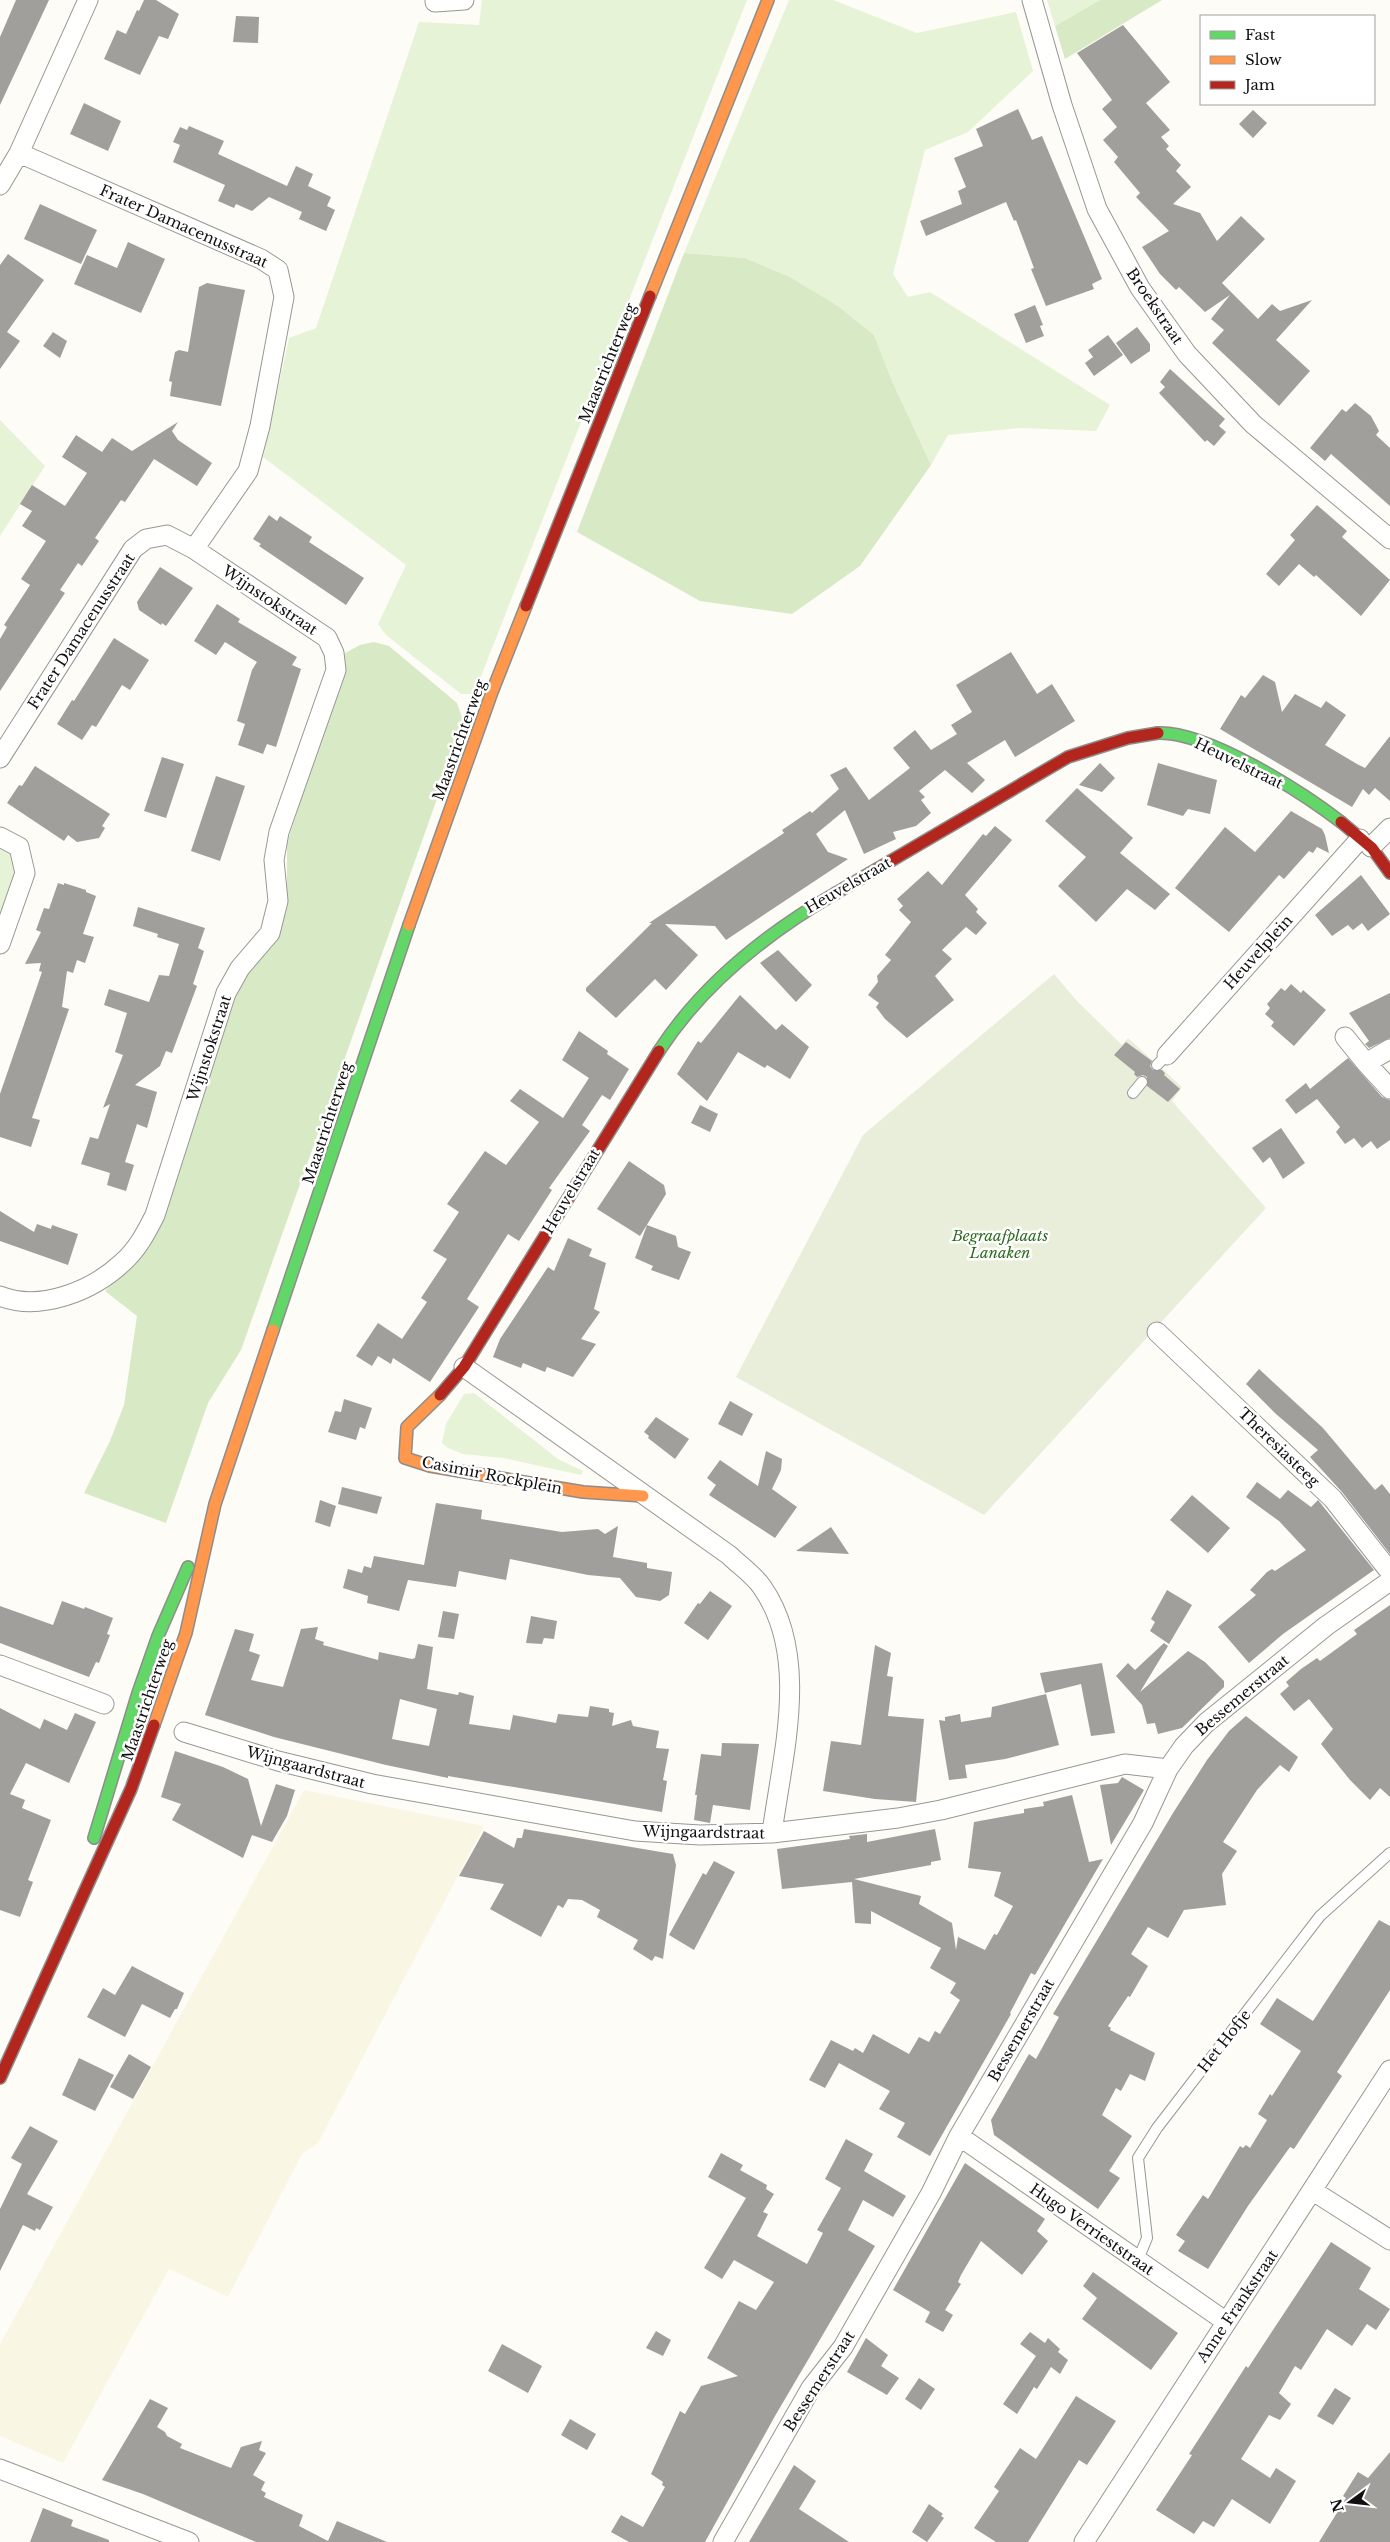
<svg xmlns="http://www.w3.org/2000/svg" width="1390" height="2542" font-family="'Libre Baskerville',serif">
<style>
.farmland{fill:#f9f7e4}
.green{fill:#e7f3d7}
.forest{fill:#d8eac5}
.cemetery{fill:#e9eedb}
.building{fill:#a19f9c;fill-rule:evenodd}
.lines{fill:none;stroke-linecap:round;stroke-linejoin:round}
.lane-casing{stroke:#979795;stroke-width:12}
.street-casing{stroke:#979795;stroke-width:21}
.fast-casing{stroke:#8e8d8b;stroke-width:14}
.slow-casing{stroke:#8e8d8b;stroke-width:14}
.jam-casing{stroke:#8e8d8b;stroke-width:14}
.lane{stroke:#fffffe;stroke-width:10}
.street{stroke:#fffffe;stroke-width:19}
.fast{stroke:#63d668;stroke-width:11}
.slow{stroke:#ff974d;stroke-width:11}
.jam{stroke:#b3261e;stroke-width:11}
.labels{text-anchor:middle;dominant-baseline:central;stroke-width:5;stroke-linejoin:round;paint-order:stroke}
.street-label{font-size:15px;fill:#111;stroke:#fff}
.park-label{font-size:15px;font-style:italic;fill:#2f6b1f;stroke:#fff}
</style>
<rect width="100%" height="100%" fill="#fdfcf7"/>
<path class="farmland" d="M304,1790L484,1826L318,2143L302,2154L228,2297L169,2269L63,2463L0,2436V2344Z"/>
<path class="green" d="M482,0H747L474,694H461L386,635L378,624L406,565L263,457L289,338L316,328L419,22L479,25Z
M789,0H833L917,33L1016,12L1033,71L968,132L925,150L893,274L908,297L930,292L1110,405L1096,431L1020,428L948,435L931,465L892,381L874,335L838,306L790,277L745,258L684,253Z
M1047,0H1100L1055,26Z
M0,420L45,466L0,536Z
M0,843L11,850L18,863L0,927Z
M474,1393L558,1459L583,1471L581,1475L503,1458L463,1454L448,1448L442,1443L446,1424L464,1394Z"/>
<path class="forest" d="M1100,0H1162L1065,59L1055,26Z
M684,253L745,258L790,277L838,306L874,335L892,381L931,465L860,566L792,614L700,601L577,532Z
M374,642L389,646L457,703L464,723L241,1350L208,1403L166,1523L84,1493L110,1441L124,1405L137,1316L105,1291L146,1250L160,1220L240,984L277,935L283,921L287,903V843L343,672L345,653L360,645Z"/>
<path class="cemetery" d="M1054,974L1077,1001L1122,1045L1128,1038L1182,1087L1172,1101L1266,1208L984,1515L736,1377L863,1135Z"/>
<path class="building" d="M16,0H49L0,105V37Z
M144,0H156L179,14L168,39L159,36L140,75L104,59L117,30L126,34L137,10L139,11Z
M236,16L259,17L258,43L233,42Z
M1123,25L1170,82L1146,103L1170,130L1161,137L1169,146L1166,149L1181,165L1176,171L1191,187L1173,204L1200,213L1217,241L1241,216L1265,239L1222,283L1258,319L1272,304L1280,311L1312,300L1276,340L1310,371L1279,406L1212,343L1224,330L1211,319L1230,295L1205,312L1179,287L1176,290L1160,274L1142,247L1169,231L1136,197L1140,193L1114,162L1118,157L1103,140L1117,127L1102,109L1112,100L1077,53Z
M84,103L121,121L108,151L70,134Z
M1018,109L1032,140L1042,136L1102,279L1092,284L1094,289L1046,306L1031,269L1034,268L1016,220L1014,221L1006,202L926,236L920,221L962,204L958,191L966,187L954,158L983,146L976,129Z
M1253,110L1267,123L1253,138L1239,124Z
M189,126L224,141L218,154L287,186L296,166L313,174L308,186L331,197L327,206L335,210L326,231L299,219L302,212L269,197L252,211L236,204L234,208L218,201L225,185L173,162L180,145L173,142L180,127L187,130Z
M40,204L97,230L81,264L24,239Z
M128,242L165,259L141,313L74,284L87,255L117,268Z
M8,254L44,280L7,332L20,341L0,369V265Z
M207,283L245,290L221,406L170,396L172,382L169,381L175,352L179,350L188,352L199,287Z
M1035,305L1043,325L1040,326L1044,336L1026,343L1014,314Z
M1137,327L1150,344V351L1131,364L1116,343Z
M53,332L67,341L60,358L43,346Z
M1108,335L1123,355L1094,376L1085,363L1093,357L1088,350Z
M1170,369L1225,419L1219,426L1226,432L1214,446L1207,440L1205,442L1159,393L1165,387L1160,382Z
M1355,403L1371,416L1379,431L1376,435L1390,448V506L1331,454L1325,461L1310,448L1342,409L1346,412Z
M178,422L172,431L178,440L212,463L197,486L154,459L125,502L121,500L95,538L99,541L82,566L78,563L60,590L65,593L0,691V639L7,627L4,625L30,585L21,579L46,541L22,526L32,511L20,504L32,485L65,506L87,473L62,457L76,435L102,452L112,438L132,451Z
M1317,505L1347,531L1342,537L1390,580L1361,616L1316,575L1314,577L1299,564L1279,586L1266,574L1295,540L1290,535Z
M269,515L277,521L280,516L312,537L309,542L364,578L346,605L259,546L261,544L253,539Z
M160,567L193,588L166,626L162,623L161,625L139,610L137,602Z
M217,604L240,619L238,622L297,657L292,665L301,669L276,747L267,744L263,754L238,745L245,724L237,721L252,670L257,662L225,642L216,655L194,641Z
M114,638L149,660L130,690L122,685L96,727L92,725L82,740L57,724L72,700L74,701Z
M1011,652L1037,694L1052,684L1075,721L1015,757L1005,740L967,763L985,780L972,793L945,770L919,791L925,797L921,800L931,813L916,826L893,832L896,839L864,854L845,810L816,834L828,852L848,859L726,940L715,926L665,924L698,955L666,990L655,979L616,1018L586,991V988L652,923H649L784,833L782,830L810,811L812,813L839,789L830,775L846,767L869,800L910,768L893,748L915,730L931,750L957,734L951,725L972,712L956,685Z
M1263,675L1275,682L1282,712L1295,694L1321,708L1326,701L1346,715L1325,745L1357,764L1365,768L1390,736V801L1375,788L1369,795L1363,789L1352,807L1220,729L1241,695L1245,698Z
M162,757L184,764L166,818L144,811Z
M1100,763L1115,778L1102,792L1079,785Z
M1158,763L1217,780L1210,814L1188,809L1183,816L1147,805Z
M35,766L110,814L102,826L105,828L99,838L77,842L68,835L64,841L7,803L19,785L22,786Z
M216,776L245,786L220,861L191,851Z
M1077,788L1133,838L1120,853L1170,894L1155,910L1127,889L1096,922L1058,886L1086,857L1045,821Z
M1291,811L1322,829L1325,835L1329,853L1317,847L1313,853L1309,851L1284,879L1279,875L1229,932L1175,888L1225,827L1255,852Z
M995,826L1012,840L965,895L978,909L976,912L987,923L976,935L966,927L942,950L952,959L935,976L954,1000L907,1038L885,1019L876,1007L879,1003L868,995L878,982L877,976L891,960L885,955L911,922L899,910L903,906L897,899L928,871L942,885L983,834L986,836Z
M1361,875L1390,914L1368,931L1362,923L1353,930L1348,925L1332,936L1315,915Z
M58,883L64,885V883L86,890V892L96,896L83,934L94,937L85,963L77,960L73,973L67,971L62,1007L69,1009L32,1118L40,1120L31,1147L0,1137V1094L42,972L39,971L41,963L25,964L41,932L36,930L44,908L49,909Z
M138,907L205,928L198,948L204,951L193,984L197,986L172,1053L166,1051L160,1066L135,1085L157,1092L147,1128L137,1124L125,1162L134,1165L126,1191L107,1185L110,1173L81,1164L90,1137L98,1139L110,1104L103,1108L123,1055L115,1052L127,1013L104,1005L109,989L149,1002L159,975L169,976L179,944L157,937L158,934L133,926Z
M778,950L812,985L796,1002L760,963Z
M1291,984L1301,993L1303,990L1326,1010L1294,1046L1271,1026L1274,1022L1265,1014L1270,1008L1267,1004L1281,988L1285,991Z
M1390,993V1038L1369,1048L1365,1044L1369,1041L1349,1013Z
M740,995L776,1030L782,1024L809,1047L790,1079L767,1065L765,1068L738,1052L707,1101L677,1074L698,1041L701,1043Z
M579,1031L608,1051L607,1054L629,1069L610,1100L602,1095L582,1125L590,1131L549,1188L552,1190L519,1241L508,1234L467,1299L479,1307L430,1382L393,1358L391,1364L378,1356L372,1366L356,1356L378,1323L402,1339L427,1302L421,1298L447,1259L433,1251L459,1212L447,1204L485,1151L506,1165L539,1122L510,1101L520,1089L563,1118L589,1078L562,1060Z
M1126,1042L1152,1061L1150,1066L1153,1070H1162L1165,1073L1164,1075L1180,1089L1168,1102L1147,1086V1077L1143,1075L1137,1077L1134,1074L1135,1072L1114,1055Z
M1348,1058L1382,1097L1390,1100V1140L1377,1149L1371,1141L1362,1148L1354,1138L1345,1144L1336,1132L1340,1127L1317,1099L1296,1114L1285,1100L1306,1083L1310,1089Z
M700,1105L718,1114L710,1132L691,1123Z
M1281,1128L1305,1163L1283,1179L1270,1157L1263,1163L1252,1148Z
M629,1161L664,1185L666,1194L640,1236L597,1209Z
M0,1211L34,1232L37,1224L51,1229L52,1225L78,1234L68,1265L0,1241Z
M647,1225L676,1236L678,1247L691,1252L679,1280L651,1270L653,1266L635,1258Z
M568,1238L592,1249L589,1256L606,1263L594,1309L600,1312L581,1339L596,1344L573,1377L547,1367L545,1372L523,1363L521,1368L493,1357L500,1339L548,1267L554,1271Z
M1259,1369L1323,1428L1375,1490L1382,1484L1390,1494V1554L1342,1492L1310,1457L1318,1450L1276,1414L1246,1384Z
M344,1399L372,1408L365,1429L360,1427L356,1440L328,1432L335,1411L341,1412Z
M730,1401L753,1414L742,1436L718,1424Z
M656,1417L689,1439L675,1459L648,1438L649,1436L644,1432Z
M766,1451L782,1459L781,1470L772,1489L797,1507L775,1538L709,1495L716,1485L707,1478L720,1460L758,1486Z
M1257,1482L1280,1499L1288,1490L1311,1507L1318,1500L1374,1570L1283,1634L1249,1663L1218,1627L1256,1595L1250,1590L1267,1572L1272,1569L1275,1571L1306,1550L1279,1521L1246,1497Z
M342,1487L382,1497L377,1514L338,1504Z
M1192,1495L1230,1528L1208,1553L1170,1520Z
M320,1500L336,1506L330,1527L315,1522Z
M436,1503L482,1510L481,1519L562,1532L598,1529L605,1534L618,1526L613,1557L647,1563V1568L672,1572L669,1595L660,1601L636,1597L620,1578L588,1575L510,1559L506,1580L459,1571L456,1587L408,1580L399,1611L367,1603L368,1596L343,1588L348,1569L362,1573L364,1566L371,1568L374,1556L424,1565Z
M831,1527L849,1554L796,1551Z
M1167,1590L1192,1605L1169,1644L1150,1631L1155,1622L1151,1619Z
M710,1591L732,1606L708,1640L684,1623L698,1603L700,1604Z
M62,1601L84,1609L85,1607L113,1618L107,1634L110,1635L99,1663L96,1662L89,1677L0,1643V1606L53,1625Z
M1390,1605V1797L1380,1788L1370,1800L1350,1780L1321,1744L1333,1729L1309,1699L1294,1711L1280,1694L1289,1686L1286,1682L1301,1669L1317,1658L1320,1661L1357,1634L1354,1630Z
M443,1611L459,1614L454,1639L438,1637Z
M531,1616L557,1621L554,1639L544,1638L542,1644L526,1643Z
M318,1627L315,1639L324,1642L323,1645L378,1660L379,1652L412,1659L415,1658L418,1644L433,1647L427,1689L458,1695L459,1692L474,1696L469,1724L510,1730L513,1715L556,1723L558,1714L588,1717L590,1706L609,1709V1712L614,1713L612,1726L631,1720L633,1726L659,1731L656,1748L669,1749L663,1780L667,1781L662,1812L448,1776V1778L386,1765L274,1737L205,1715L235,1629L254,1634L249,1651L260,1655L251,1680L283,1687L301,1629ZM400,1699L437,1709L429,1746L392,1739Z
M1164,1643L1168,1646L1140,1692L1188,1651L1205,1662L1224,1681V1687L1182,1728L1158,1734L1155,1723L1147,1724L1142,1705L1116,1676L1128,1663L1135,1670Z
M875,1645L891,1653L887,1676L893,1677L888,1716L924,1719L916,1802L875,1799L823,1791L831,1741L861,1745Z
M1102,1663L1115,1733L1091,1736L1081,1684L1045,1693L1040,1673Z
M1046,1694L1059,1745L1005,1759L965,1765L967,1778L949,1780L939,1720L945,1721V1717L960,1714L961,1722L991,1717L992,1707Z
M0,1708L40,1729L44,1719L67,1730L75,1713L96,1722L69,1783L26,1763L10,1794L25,1800L22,1808L51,1820L28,1880L33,1882L20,1917L0,1910Z
M1246,1716L1298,1757L1289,1772L1280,1765L1257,1790L1223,1842L1237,1851L1222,1874L1226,1905L1184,1910L1168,1938L1148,1927L1131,1954L1148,1966L1130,1997L1128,1996L1108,2026L1111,2028L1110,2030L1155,2053L1145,2081L1130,2074L1121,2091L1116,2088L1102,2115L1132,2136L1109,2171L1120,2178L1098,2209L994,2135L991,2120L1029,2054L1036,2059L1059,2017L1053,2014L1173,1813L1207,1760L1229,1731Z
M722,1743L759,1744L750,1810L713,1805L710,1823L694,1820L697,1795H695L701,1754L721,1756Z
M175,1751L223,1767L248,1779L261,1826L276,1784L295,1790L287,1816L272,1842L252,1835L243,1858L172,1820L181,1804L161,1797Z
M1122,1777L1144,1790L1111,1845L1100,1785L1118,1783Z
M1072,1795L1089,1862L1103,1859L1035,1975L1031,1973L1010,2013L1011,2014L930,2156L897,2137L905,2123L879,2109L890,2091L839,2063L825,2088L809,2080L831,2040L853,2051L855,2048L863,2053L873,2034L909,2054L919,2037L929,2042L935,2031L940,2034L960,2000L950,1993L956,1983L930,1968L941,1948L871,1911V1924L855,1923L852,1882L782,1889L777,1849L850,1839L849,1836L867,1834V1842L935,1829L941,1860L931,1862V1865L854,1879L921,1896L919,1904L952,1923L956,1950L958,1937L985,1950L994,1934L997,1935L1013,1906L994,1896L1001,1872L968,1868L974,1822L1024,1813V1809L1044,1806L1043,1802Z
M524,1829L673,1854L676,1865L663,1959L655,1956L652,1961L633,1949L638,1940L597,1917L600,1910L582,1900L568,1899L563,1908L558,1905L541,1937L490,1909L504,1884L459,1876L484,1831L514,1848L517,1838H522Z
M714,1861L735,1872L694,1950L669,1935L703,1873L706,1875Z
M1379,1920L1390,1926V1990L1337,2072L1342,2076L1294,2149L1290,2147L1248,2206L1208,2269L1178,2251L1185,2241L1176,2235L1203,2195L1208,2199L1240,2146L1243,2148L1246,2145L1250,2148L1267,2120L1258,2114L1270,2094L1272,2096L1301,2051L1260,2024L1277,1998L1313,2021Z
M132,1966L184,1993L177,2009H175L170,2018L142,2004L125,2037L87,2017L103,1988L115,1995Z
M129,2054L151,2067L133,2099L110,2087Z
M79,2058L114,2075L95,2111L62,2095Z
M30,2126L58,2141L27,2194L53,2207L40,2230L36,2228L35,2231L23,2225L0,2271V2209L22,2164L11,2158Z
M846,2139L873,2154L864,2171L906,2196L893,2217L863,2200L848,2230L875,2246L775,2416L705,2542H629L611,2532L621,2515L643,2527L665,2487L662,2485L663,2482L651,2474L680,2411L685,2414L701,2386L738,2376L707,2358L739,2301L756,2310L774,2282L734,2260L722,2279L704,2268L746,2198L708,2177L721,2153L743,2165L740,2170L767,2185L766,2189L774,2194L763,2212L768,2214L757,2236L807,2264L823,2233L817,2230L841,2188L825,2179Z
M965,2163L1045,2219L1037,2231L1048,2241L1022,2275L981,2241L961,2275L958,2282L961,2284L945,2310L953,2315L943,2332L925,2322L930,2312L893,2290Z
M1331,2242L1371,2268L1359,2289L1390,2309L1376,2330L1367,2324L1352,2346L1327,2329L1301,2370L1295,2366L1279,2393L1291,2404L1280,2420L1269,2415L1241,2459L1270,2478L1276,2468L1296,2481L1270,2524L1232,2499L1214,2527L1203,2521L1194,2534L1156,2510L1192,2455L1189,2454L1215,2414L1246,2366L1248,2368Z
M1093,2272L1178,2333L1151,2370L1082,2319L1097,2298L1083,2286Z
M656,2331L671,2340L663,2356L646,2348Z
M1030,2332L1045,2343L1048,2338L1060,2349L1058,2352L1068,2360L1060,2374L1051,2367L1037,2389L1034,2387L1017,2414L1003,2404L1036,2356L1020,2344Z
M866,2338L888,2355L881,2366L899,2378L887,2395L847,2372Z
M502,2344L542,2366L528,2393L488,2371Z
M919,2378L935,2389L921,2410L905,2399Z
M1335,2388L1351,2398L1333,2425L1317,2416Z
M1076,2396L1116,2421L1087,2465L1079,2460L1028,2542H996L974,2528L999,2491L994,2487L1020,2448L1036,2459Z
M150,2399L168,2408L157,2427L165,2432L167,2436L182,2444L180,2448L231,2468L241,2447L262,2441L259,2450L266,2453L253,2475L265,2482L261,2490L266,2493L264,2497L303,2515L299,2526L328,2541L337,2521L387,2542H256L143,2494L102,2480Z
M570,2419L596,2434L587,2450L561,2435Z
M1390,2452V2542H1319L1346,2498L1343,2496L1358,2472L1368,2478Z
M794,2465L816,2481L799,2509L849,2542H749Z
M929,2504L943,2514L941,2516L944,2518L927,2542L912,2532Z
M43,2508L73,2520L71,2526L109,2540V2542H30Z"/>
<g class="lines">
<g class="lane-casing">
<path id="lane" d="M1157,1065L1167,1055
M1133,1093L1142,1082
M1137,2262L1147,2238L1138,2158L1157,2128L1320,1916L1390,1853"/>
</g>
<g class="street-casing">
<path id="street" d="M435,0V2L464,0
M1032,0L1062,105L1097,209L1140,288L1187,354L1253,424L1390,539
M19,153L261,259L278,270L284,297L260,426L248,471L194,549
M0,185L19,153L88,0
M0,758L133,549L146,539L167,535L194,549L327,638L334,653L336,670L279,832L274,860L278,901L270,933L240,968L226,993L155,1215C146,1233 137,1250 122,1263C92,1291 40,1312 0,1296
M0,837L19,847L25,873L0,944
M1371,847L1390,828
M1345,1037L1366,1063
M1390,1049L1366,1063L1390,1089
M1167,1055L1360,839
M1157,1332L1333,1499L1390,1572
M464,1367L729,1555C739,1565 754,1575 762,1587C811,1657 782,1756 772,1833
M0,1665L104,1704
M184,1732L278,1761L372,1784L635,1831L700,1835L772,1833L898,1818L941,1810L1125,1764L1168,1769
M959,2136L1225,2321
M1313,2191L1390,2240
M0,2469L189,2542
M723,2542L811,2388L843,2347L931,2193L959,2136L1143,1823L1168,1769L1184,1746L1206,1723L1326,1626L1390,1581
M1084,2542L1390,2070"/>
</g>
<g class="fast-casing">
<path id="fast" d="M1158,733C1207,731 1302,792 1341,822
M659,1051C703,983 767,933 836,893
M273,1330L409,925
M94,1838L138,1693L158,1636L188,1567"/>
</g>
<g class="slow-casing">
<path id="slow" d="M650,296L768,0
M409,925L492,692L526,606
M440,1395L407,1427L405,1458L430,1466L583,1492L643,1496
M154,1725L186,1633L215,1504L273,1330"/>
</g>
<g class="jam-casing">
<path id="jam" d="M526,606L650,296
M1341,822L1372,848L1390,873
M836,893L1068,757L1128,738L1158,733
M440,1395L464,1367L659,1051
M0,2078L131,1789L154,1725"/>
</g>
<use href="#lane" class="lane"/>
<use href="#street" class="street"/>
<use href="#fast" class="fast"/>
<use href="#slow" class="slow"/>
<use href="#jam" class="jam"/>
</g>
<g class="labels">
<g class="street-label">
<text transform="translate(184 226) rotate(24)">Frater Damacenusstraat</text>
<text transform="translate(1155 306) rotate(56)">Broekstraat</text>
<text transform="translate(607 363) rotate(-68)">Maastrichterweg</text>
<text transform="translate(270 600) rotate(34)">Wijnstokstraat</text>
<text transform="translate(81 631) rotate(-57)">Frater Damacenusstraat</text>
<text transform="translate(459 740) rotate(-70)">Maastrichterweg</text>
<text transform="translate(1239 763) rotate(26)">Heuvelstraat</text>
<text transform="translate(848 885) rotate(-30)">Heuvelstraat</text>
<text transform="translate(1258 952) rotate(-48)">Heuvelplein</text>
<text transform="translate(209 1048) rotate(-72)">Wijnstokstraat</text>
<text transform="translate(327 1123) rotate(-72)">Maastrichterweg</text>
<text transform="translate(571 1191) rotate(-59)">Heuvelstraat</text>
<text transform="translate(1279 1447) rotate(44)">Theresiasteeg</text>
<text transform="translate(492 1475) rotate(11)">Casimir Rockplein</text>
<text transform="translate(1242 1695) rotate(-40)">Bessemerstraat</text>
<text transform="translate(147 1700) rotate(-71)">Maastrichterweg</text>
<text transform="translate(306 1767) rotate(15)">Wijngaardstraat</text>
<text transform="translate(704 1832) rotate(1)">Wijngaardstraat</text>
<text transform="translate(1021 2030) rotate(-60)">Bessemerstraat</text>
<text transform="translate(1224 2041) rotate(-52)">Het Hofje</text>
<text transform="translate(1092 2229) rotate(35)">Hugo Verrieststraat</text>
<text transform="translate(1237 2306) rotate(-56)">Anne Frankstraat</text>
<text transform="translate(819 2381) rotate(-57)">Bessemerstraat</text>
</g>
<g class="park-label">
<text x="1000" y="1235">Begraafplaats<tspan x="1000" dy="17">Lanaken</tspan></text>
</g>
</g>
<rect x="1200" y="15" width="175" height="90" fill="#ffffff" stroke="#a0a0a0"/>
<rect x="1210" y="31" width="25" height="8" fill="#63d668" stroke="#a0a0a0"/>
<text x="1245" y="40" font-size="15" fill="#111111">Fast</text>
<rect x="1210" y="56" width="25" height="8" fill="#ff974d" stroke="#a0a0a0"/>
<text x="1245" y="65" font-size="15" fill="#111111">Slow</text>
<rect x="1210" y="81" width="25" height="8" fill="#b3261e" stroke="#a0a0a0"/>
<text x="1245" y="90" font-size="15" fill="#111111">Jam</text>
<g transform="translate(1350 2502) rotate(255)" stroke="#ffffff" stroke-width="4" paint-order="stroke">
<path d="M0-4L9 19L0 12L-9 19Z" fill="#111111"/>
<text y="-8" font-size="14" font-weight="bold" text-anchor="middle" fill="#111111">N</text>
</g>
</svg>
